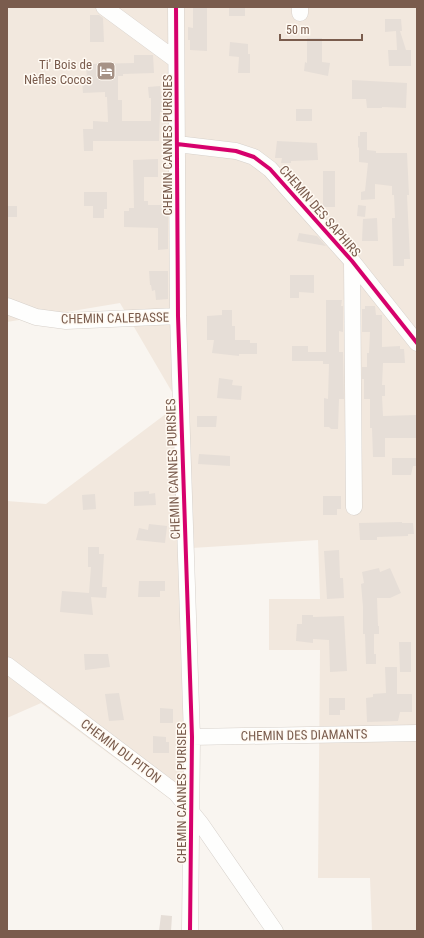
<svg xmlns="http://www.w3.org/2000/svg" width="424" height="938" font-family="'Roboto Condensed',sans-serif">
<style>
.residential{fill:#f2e8de}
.building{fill:#e6ded7}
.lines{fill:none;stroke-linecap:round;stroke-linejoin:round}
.minor-casing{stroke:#d7d1cb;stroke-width:17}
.minor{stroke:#fefefd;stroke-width:16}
.cycleway-casing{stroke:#fffaf3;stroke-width:6}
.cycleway{stroke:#d6006c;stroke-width:4}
.labels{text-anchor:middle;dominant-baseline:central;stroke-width:3;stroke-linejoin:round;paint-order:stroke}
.poi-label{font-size:13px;fill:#7a5c4d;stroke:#fffaf3;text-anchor:end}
.street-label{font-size:13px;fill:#7a5c4d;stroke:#fffaf3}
</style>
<rect width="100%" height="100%" fill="#f9f5f0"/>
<path class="residential" d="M7,7H417V930L372,931L370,878H318L320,650H269V599H320L318,540L192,548L197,804L175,803L41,703L7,718V501L46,504L179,404L120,303L7,322Z"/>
<path class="building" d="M193,7H207V51L190,50V40H188V27L193,28Z
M229,7H245V16H229Z
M90,15H99L103,18L104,42H90Z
M385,19H401L402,31H400L406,50H411V66H389L388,50H397L396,31L385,32Z
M307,38H322V62L330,63L328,76L304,71L305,62L307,63Z
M230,42L248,44V54H250V73H238L239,57L229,56Z
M134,55H153L154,73L123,74V76H118V100H122V121H151V98H149L148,87L160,86L162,102H164V112H160L159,141H93V151H84L83,129H93V121L108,122L107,97H105V92L83,93L82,80H87L86,65H91V64L134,63Z
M352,80L407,83L406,108L382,107V108H367L366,99H352Z
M296,109H312V121H296Z
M360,132H367V150L376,151V153H407L409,195H407L410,259H404V266H393L392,218H395L394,195H392V186L375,184V199L361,200V192L365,191L368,163L359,162V147L358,148V136H360Z
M277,141L317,143L318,160L291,161V163H281L282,158H275Z
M158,159V177H144V201H148V205H168V249L158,250V228L124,227V211H129V208H134L133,160Z
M323,171H335V207H323Z
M84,192H107V209H104V218H93V206H84Z
M358,205L366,206L365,217L357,216Z
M7,206H17V217H7Z
M377,218L378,241H362L363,219Z
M299,233L317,236L326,246L297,241Z
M149,271H168V299L156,300L155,290L152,291L151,285H150Z
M290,275H314V293L299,292V298H290Z
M326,300H342L341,306H343V332L339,331V352H343L344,399H339L338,429H331L329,427H324V398L328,399L329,364H323V361H292V346H308V352H326Z
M365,306H375L376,315H382V347L400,346V349H404L405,363H383L382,385H385V396H382L383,416L417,415V438H385V457H373L372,428H370V399H364V379H362V367H367V353H369L370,332H362V309H365Z
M222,310H232V326H235V340H250V343H257V354H239V356L212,353L214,340H207V316L222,315Z
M219,378L233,380L232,385L242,386L241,400L217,398Z
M197,416H217L216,427H197Z
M199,454L230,456V466L198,464Z
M392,458H417V466H413L411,475H392Z
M149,491V494L155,493L156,505L134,506V492Z
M95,494L96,509L83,510L82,495Z
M323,496H341V509H337V515H323Z
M402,522V523H413L414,534H408V536L377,537V540H360L359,523Z
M149,524L167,526L165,543L136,540L139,528L148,530Z
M88,547H99V554H104L102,587H107L106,598L91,597L93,615L60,612L62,591L89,593L91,567H88Z
M339,550L340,578H343L344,598L327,599L324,551Z
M379,568L380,572L390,568L401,593L390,598H377L378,626H379V634H374V654H376V664H366L365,634H363V607L361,584L364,583L362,572Z
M139,581H165V591H160V597H138Z
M302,615H313V617L344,616L347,671L330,672L329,640L313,639V643L296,641L297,624H302Z
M399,642H411V672H400Z
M84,654H108L110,667L85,670Z
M385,667H397V694H412V712H400L398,721L367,722L366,698L373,697V694L386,693Z
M119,693L124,720L109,721L105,694Z
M329,698H345V710H340V715H329Z
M160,708L173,709V723H160Z
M153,736L166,737V742H169V753H153Z
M161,915L172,916L171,931H159Z"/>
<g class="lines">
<g class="minor-casing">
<path id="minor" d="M104,7L176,60
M176,7L178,316L192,737L190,931
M300,13V7
M177,144L236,151L254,157L270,169L352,261L417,343
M352,261L354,507
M7,306L36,317L66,321L178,316
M7,665L176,793L201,824L275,931
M192,737L417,733"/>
</g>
<use href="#minor" class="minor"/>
<g class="cycleway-casing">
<path id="cycleway" d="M176,7L178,316L192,737L190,931
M177,144L236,151L254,157L270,169L352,261L417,343"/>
</g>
<use href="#cycleway" class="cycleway"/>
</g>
<defs>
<g id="hotel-square" transform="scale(1)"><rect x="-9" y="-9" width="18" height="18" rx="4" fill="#a69286" stroke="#fffaf3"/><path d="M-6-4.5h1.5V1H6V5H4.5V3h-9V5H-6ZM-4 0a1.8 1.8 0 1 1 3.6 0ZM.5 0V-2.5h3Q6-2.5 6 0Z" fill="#fff"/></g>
</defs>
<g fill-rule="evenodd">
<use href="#hotel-square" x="106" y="71"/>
</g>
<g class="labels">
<g class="poi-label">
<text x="92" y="64">Ti' Bois de<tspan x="92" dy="15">Nèfles Cocos</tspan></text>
</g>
<g class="street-label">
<text transform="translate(167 145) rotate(-90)">CHEMIN CANNES PURISIES</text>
<text transform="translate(320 211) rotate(49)">CHEMIN DES SAPHIRS</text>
<text transform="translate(115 318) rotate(-1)">CHEMIN CALEBASSE</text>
<text transform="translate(173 469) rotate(-92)">CHEMIN CANNES PURISIES</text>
<text transform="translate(304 735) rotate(-1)">CHEMIN DES DIAMANTS</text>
<text transform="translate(121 751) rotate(37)">CHEMIN DU PITON</text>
<text transform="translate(181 793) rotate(-90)">CHEMIN CANNES PURISIES</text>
</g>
</g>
<rect width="424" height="938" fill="none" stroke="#7a5c4d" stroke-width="16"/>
<path d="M280 34v6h82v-6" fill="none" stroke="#7a5c4d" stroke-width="2"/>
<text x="286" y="34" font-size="12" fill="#7a5c4d" stroke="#fffaf3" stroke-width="3" paint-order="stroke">50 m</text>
</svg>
